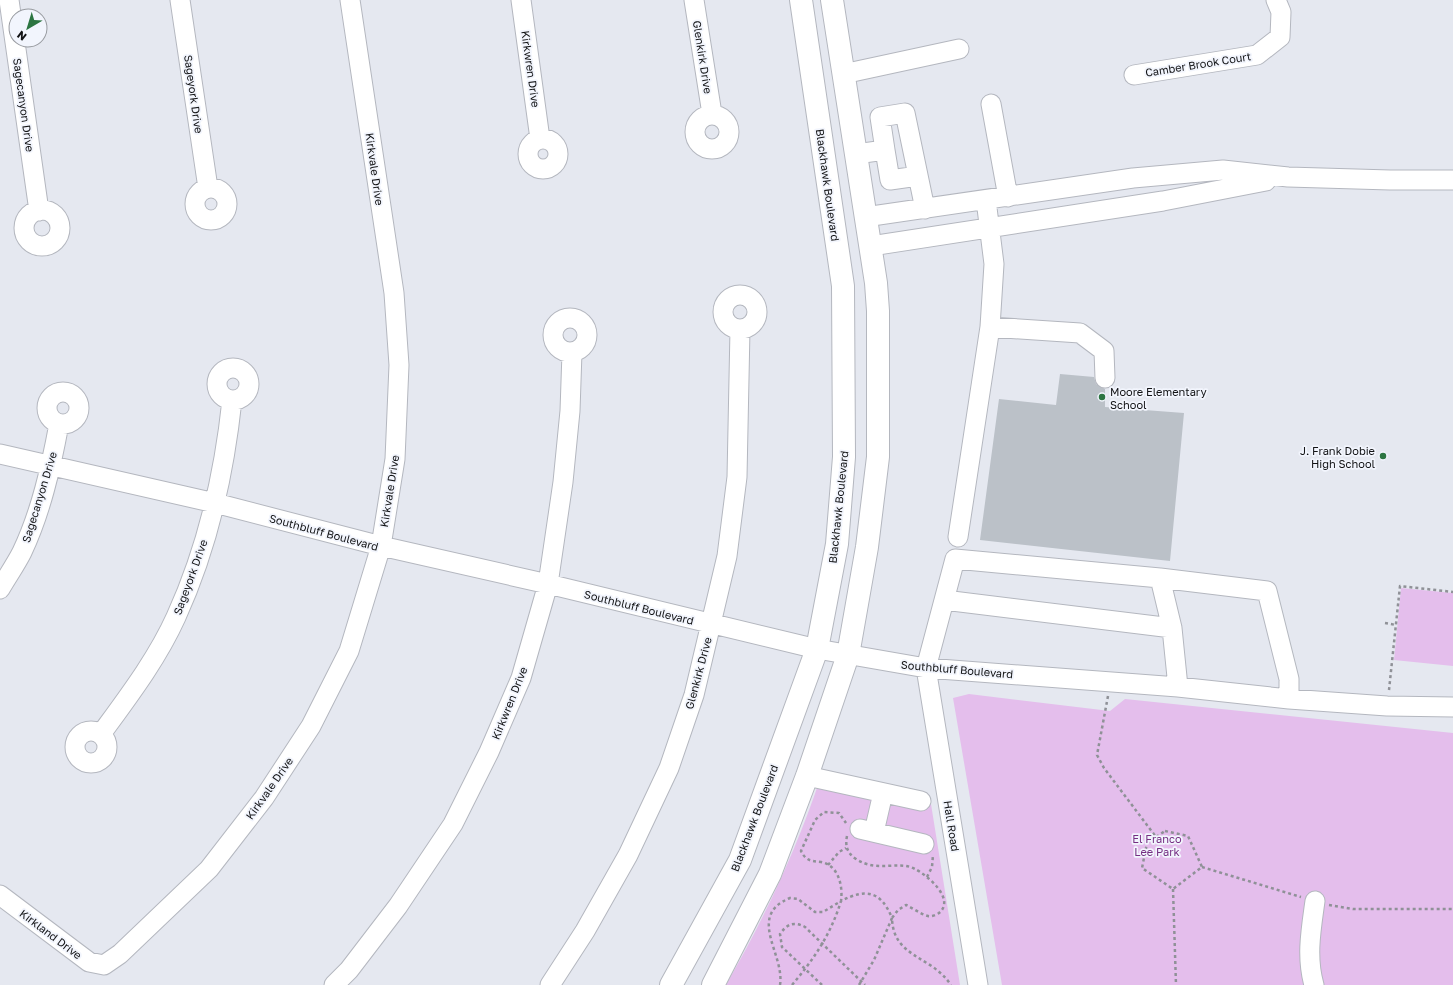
<svg xmlns="http://www.w3.org/2000/svg" width="1453" height="985" font-family="'Golos Text',sans-serif">
<style>
.green{fill:#e4beec}
.building{fill:#bbc1c8}
.lines{fill:none;stroke-linecap:round;stroke-linejoin:round}
.minor-casing{stroke:#b4b7bf;stroke-width:21}
.major-casing{stroke:#b4b7bf;stroke-width:24}
.path{stroke:#8f9197;stroke-width:2.5;stroke-dasharray:3 3;stroke-linecap:butt}
.minor{stroke:#fff;stroke-width:19}
.major{stroke:#fff;stroke-width:22}
.poi-dot{fill:#2c7542;stroke:#f2f5fd;stroke-width:1.5}
.labels{text-anchor:middle;dominant-baseline:central;stroke-width:3.5;stroke-linejoin:round;paint-order:stroke}
.street-label{font-size:11px;fill:#121315;stroke:#f2f5fd}
.poi-label{font-size:11px;fill:#121315;stroke:#f2f5fd;text-anchor:start}
.park-label{font-size:11px;fill:#752e83;stroke:#f2f5fd}
</style>
<rect width="100%" height="100%" fill="#e5e8f0"/>
<path class="green" d="M1401,588L1453,593V666L1394,660Z
M969,694L1110,711L1125,699L1453,733V985H1002L953,698Z
M820,779L931,804L960,985H726C764,919 796,851 820,779Z"/>
<path class="building" d="M1060,374L1094,377L1096,384L1105,389V407L1184,413L1170,561L980,540L999,399L1056,405Z"/>
<g class="lines">
<g class="minor-casing">
<path id="minor" d="M9,0L39,211
M180,0L208,188
M521,0L540,139
M694,0L712,114
M843,74L959,49
M1134,75L1257,55L1280,37L1281,12L1276,0
M991,104L1008,197
M695 132a17 17 0 1 1 34 0a17 17 0 1 1-34 0Z
M528 154a15 15 0 1 1 30 0a15 15 0 1 1-30 0Z
M885,150L890,180L918,176
M856,154L885,150L880,117L905,113L925,209
M195 204a16 16 0 1 1 32 0a16 16 0 1 1-32 0Z
M24 228a18 18 0 1 1 36 0a18 18 0 1 1-36 0Z
M865,217L1133,178L1223,170L1288,177L1390,180H1453
M871,246L1163,201L1266,181
M723 312a17 17 0 1 1 34 0a17 17 0 1 1-34 0Z
M553 335a17 17 0 1 1 34 0a17 17 0 1 1-34 0Z
M990,327L1080,333L1104,351L1105,378
M217 384a16 16 0 1 1 32 0a16 16 0 1 1-32 0Z
M47 408a16 16 0 1 1 32 0a16 16 0 1 1-32 0Z
M0,454L215,503L381,546L548,584L817,649L926,668L1178,687L1289,699L1387,706L1453,707
M958,537L990,327L994,264L986,200
M1160,578L1267,591L1289,679V699
M0,589C7,577 16,564 22,552C41,512 51,467 59,424
M944,600L1172,628
M75 747a16 16 0 1 1 32 0a16 16 0 1 1-32 0Z
M101,734C128,697 157,659 176,617C208,547 224,476 232,400
M807,776L921,801
M860,829L924,844
M874,832L883,793
M0,895L89,962L104,965L120,954L209,869L264,798L311,726L349,651L381,546L395,459L399,365L394,293L350,0
M334,985L349,970L398,906L453,824L489,752L521,678L548,584L563,482L570,411L572,352
M550,985L585,931L628,855L669,768L694,695L727,556L737,477L740,329
M978,985L926,668L955,559L1160,578L1172,628L1178,687
M1314,985C1306,957 1311,930 1315,901"/>
</g>
<g class="major-casing">
<path id="major" d="M671,985L740,860L817,649L837,544L844,457L843,286L801,0
M713,985L770,874L807,776L848,655L867,547L878,457V311L876,283L832,0"/>
</g>
<path class="path" d="M1385,623L1396,625
M1389,690L1400,586L1453,592
M1108,696L1097,755L1104,768L1156,837
M1165,831L1188,836L1202,867L1173,889L1142,868L1147,843Z
M847,836C845,846 847,853 856,859C877,873 899,860 915,869C927,875 956,899 939,913C936,915 931,917 928,916C920,914 913,908 906,905L898,910L892,918C893,958 931,955 951,985
M828,865L839,852L846,848
M1202,867L1301,897
M927,877L932,867L933,855
M1173,889L1176,985
M1329,905L1353,909H1453
M780,985C785,954 746,916 790,898L798,899L815,912H823L841,901C843,887 839,865 821,862C811,861 806,861 801,851L815,820L824,812L839,813L846,823
M792,985C814,959 831,934 841,901C866,888 881,891 892,918L874,960L859,985
M822,985L782,947L780,934C787,924 794,921 805,927L865,985"/>
<use href="#minor" class="minor"/>
<use href="#major" class="major"/>
</g>
<g class="poi-dot">
<circle cx="1102" cy="397" r="4"/>
<circle cx="1383" cy="456" r="4"/>
</g>
<g class="labels">
<g class="street-label">
<text transform="translate(703 57) rotate(81)">Glenkirk Drive</text>
<text transform="translate(1198 64) rotate(-9)">Camber Brook Court</text>
<text transform="translate(531 69) rotate(82)">Kirkwren Drive</text>
<text transform="translate(194 94) rotate(82)">Sageyork Drive</text>
<text transform="translate(24 105) rotate(82)">Sagecanyon Drive</text>
<text transform="translate(375 169) rotate(82)">Kirkvale Drive</text>
<text transform="translate(828 185) rotate(82)">Blackhawk Boulevard</text>
<text transform="translate(389 491) rotate(-81)">Kirkvale Drive</text>
<text transform="translate(39 497) rotate(-73)">Sagecanyon Drive</text>
<text transform="translate(838 507) rotate(-84)">Blackhawk Boulevard</text>
<text transform="translate(324 532) rotate(15)">Southbluff Boulevard</text>
<text transform="translate(190 577) rotate(-70)">Sageyork Drive</text>
<text transform="translate(639 607) rotate(14)">Southbluff Boulevard</text>
<text transform="translate(957 669) rotate(5)">Southbluff Boulevard</text>
<text transform="translate(698 673) rotate(-75)">Glenkirk Drive</text>
<text transform="translate(509 703) rotate(-68)">Kirkwren Drive</text>
<text transform="translate(269 788) rotate(-55)">Kirkvale Drive</text>
<text transform="translate(754 818) rotate(-69)">Blackhawk Boulevard</text>
<text transform="translate(952 826) rotate(81)">Hall Road</text>
<text transform="translate(51 934) rotate(37)">Kirkland Drive</text>
</g>
<g class="poi-label">
<text x="1110" y="391">Moore Elementary<tspan x="1110" dy="13">School</tspan></text>
<text x="1375" y="450" text-anchor="end">J. Frank Dobie<tspan x="1375" dy="13">High School</tspan></text>
</g>
<g class="park-label">
<text x="1157" y="838">El Franco<tspan x="1157" dy="13">Lee Park</tspan></text>
</g>
</g>
<g transform="translate(28 28) rotate(218)"><circle r="19" fill="#f2f5fd" stroke="#989ba0"/>
<path d="M0-3L7 15L0 10L-7 15Z" fill="#2c7542"/>
<text y="-6" font-size="11" font-weight="bold" text-anchor="middle" fill="#121315">N</text>
</g>
</svg>
